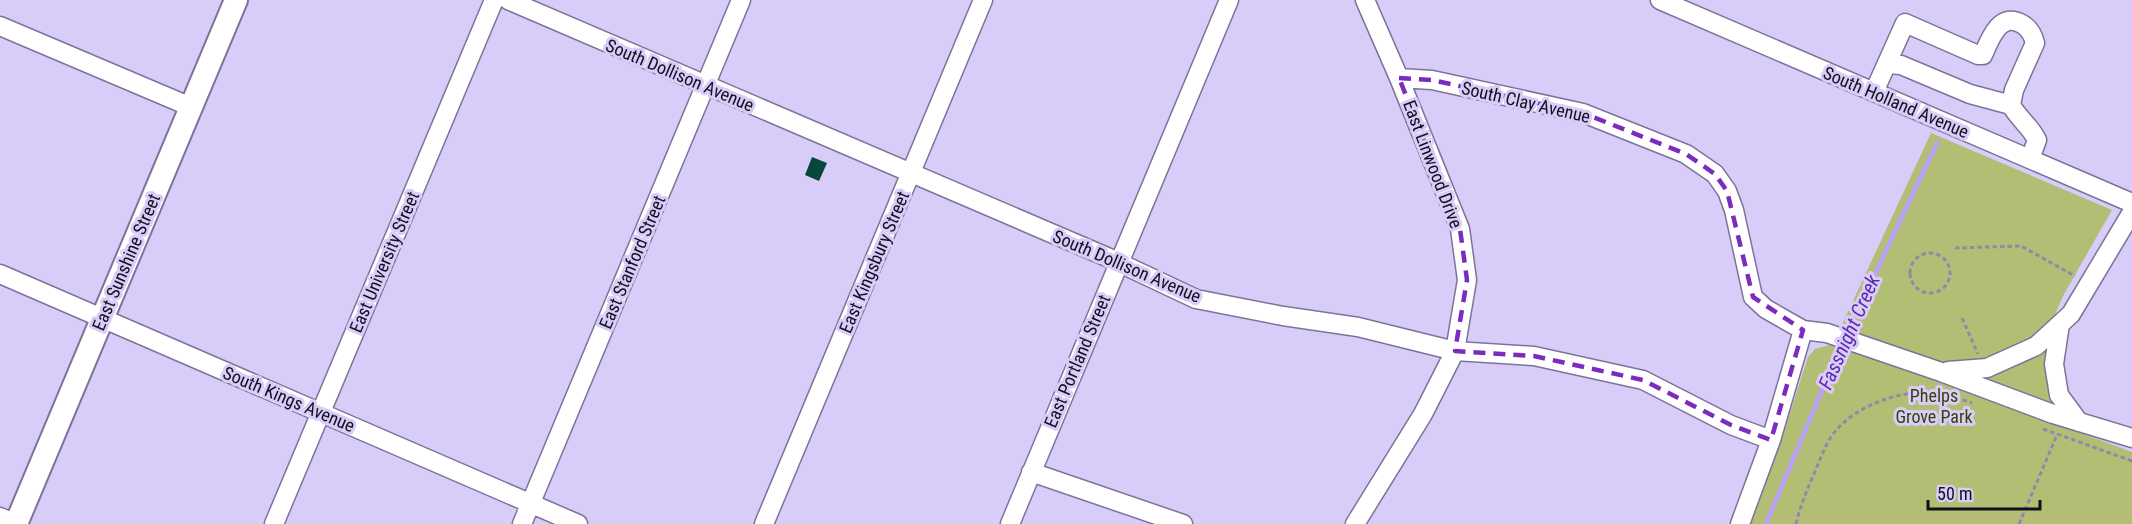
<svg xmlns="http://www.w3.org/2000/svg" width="2132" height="524" font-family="'Roboto Condensed',sans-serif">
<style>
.green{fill:#b2be74}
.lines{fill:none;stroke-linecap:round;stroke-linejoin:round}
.stream{stroke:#baa1fb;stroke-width:4.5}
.building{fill:#06483b}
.minor-casing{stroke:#7d739a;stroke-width:21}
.major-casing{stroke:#7d739a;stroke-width:26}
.path{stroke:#9189aa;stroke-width:3;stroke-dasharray:4.5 3;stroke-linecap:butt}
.minor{stroke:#fff;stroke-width:18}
.major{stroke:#fff;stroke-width:22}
.marked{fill:none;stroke:#7b2cbf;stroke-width:4.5;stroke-dasharray:12 8;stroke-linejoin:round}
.labels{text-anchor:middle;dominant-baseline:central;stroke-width:6;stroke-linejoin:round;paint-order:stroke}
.street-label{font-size:18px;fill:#130f1e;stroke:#d7cdf8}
.park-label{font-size:18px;fill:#3a4006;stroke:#d7cdf8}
.water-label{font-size:20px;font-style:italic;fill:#5e29ab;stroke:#d7cdf8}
</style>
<rect width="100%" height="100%" fill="#d7cdf8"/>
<path class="green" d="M1931,133L2112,210L2063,296L2050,326L2054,391L2052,422L2132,452V524H1749L1783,435L1808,357L1815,349L1833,344Z"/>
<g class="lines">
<path class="stream" d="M1846,335L1937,143
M1766,524L1842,343"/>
</g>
<path class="building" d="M812,157L827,163L819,181L805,175Z"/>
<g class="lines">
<g class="minor-casing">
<path id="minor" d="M508,0L1107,257L1196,299L1283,316L1358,327L1455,351L1534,356L1643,380L1731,425L1771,440
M1660,0L2132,203
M0,26L191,107
M1887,64L1901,65L1970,94L2011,105
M1399,78L1432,80L1583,113L1686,154L1715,174L1727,191L1734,210L1753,297L1766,309L1803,330L1827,333L1941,372L2053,414L2132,438
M1874,92L1905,23L1978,55H1983C1990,39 2000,11 2022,24C2029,28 2033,35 2035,43L2014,90L2011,105C2018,118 2031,127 2037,140L2030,159
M0,274L578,524
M2060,324L2054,364L2059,395L2079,422
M1948,371L1987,368L2036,346L2071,314L2132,212
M1031,472L1183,524
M0,517L16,524
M274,524L494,0
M522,524L741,0
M764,524L983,0
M1010,524L1229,0
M1355,524L1423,414L1455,351L1467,280L1460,229L1399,78L1365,0
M1740,524L1771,440L1803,330"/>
</g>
<g class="major-casing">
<path id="major" d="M16,524L236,0"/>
</g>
<path class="path" d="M1955,248L2021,246L2075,276
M1910 273a20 20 0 1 1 40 0a20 20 0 1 1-40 0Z
M1962,318L1978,354
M2043,429L2132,461
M1796,524C1800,507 1806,492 1813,476C1818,465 1822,453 1828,442C1845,411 1888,394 1922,392C1939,391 1957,398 1972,403
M2019,524L2057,435"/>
<use href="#minor" class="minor"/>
<use href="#major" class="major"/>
</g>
<path class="marked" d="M1399,78L1432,80L1583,113L1686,154L1715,174L1727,191L1753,297L1803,330L1771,440L1731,425L1643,380L1534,356L1455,351L1467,280L1460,229Z"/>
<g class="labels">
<g class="street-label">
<text transform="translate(680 75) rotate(23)">South Dollison Avenue</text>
<text transform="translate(1526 102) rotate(13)">South Clay Avenue</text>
<text transform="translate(1896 102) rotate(23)">South Holland Avenue</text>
<text transform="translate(1433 164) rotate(69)">East Linwood Drive</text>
<text transform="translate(126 262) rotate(-67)">East Sunshine Street</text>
<text transform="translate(384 262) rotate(-67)">East University Street</text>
<text transform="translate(632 262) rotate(-67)">East Stanford Street</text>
<text transform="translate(874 262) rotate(-67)">East Kingsbury Street</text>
<text transform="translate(1127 266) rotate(23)">South Dollison Avenue</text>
<text transform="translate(1077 361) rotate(-67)">East Portland Street</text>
<text transform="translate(289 399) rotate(23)">South Kings Avenue</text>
</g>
<g class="park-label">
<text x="1934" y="395">Phelps<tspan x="1934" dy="21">Grove Park</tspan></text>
</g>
<g class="water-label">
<text transform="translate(1849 332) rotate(-66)">Fassnight Creek</text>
</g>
</g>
<path d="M1928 500v9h112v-9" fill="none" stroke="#130f1e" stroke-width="3"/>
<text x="1937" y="500" font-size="18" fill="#130f1e" stroke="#d7cdf8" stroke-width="4.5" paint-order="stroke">50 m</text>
</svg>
